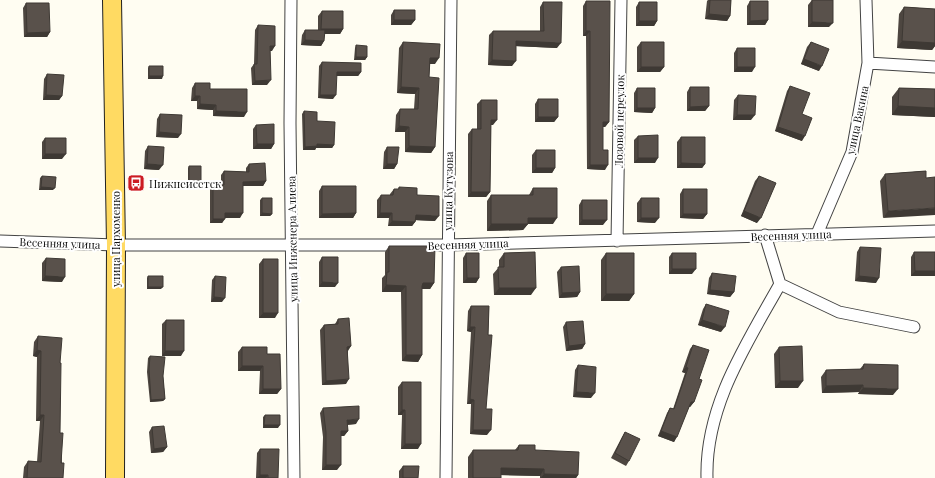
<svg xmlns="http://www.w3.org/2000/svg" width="935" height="478" font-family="'Playfair Display',serif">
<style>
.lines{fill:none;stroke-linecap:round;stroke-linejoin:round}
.minor-casing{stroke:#434343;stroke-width:13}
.primary-casing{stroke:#212121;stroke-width:20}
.minor{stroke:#fff;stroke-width:11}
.primary{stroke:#ffda62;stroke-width:18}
.wall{fill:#4d4640}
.shaded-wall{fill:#3e3934}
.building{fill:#59514b;stroke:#3e3934}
.labels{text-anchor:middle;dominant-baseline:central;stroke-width:4;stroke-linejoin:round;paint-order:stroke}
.street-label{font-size:11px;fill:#101010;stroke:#fff}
.poi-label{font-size:11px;fill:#101010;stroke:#fff;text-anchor:start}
</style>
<rect width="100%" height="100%" fill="#fffdf2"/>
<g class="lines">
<g class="minor-casing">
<path id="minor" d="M291,0L290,123L294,478
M868,63L935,67
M817,234L852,152L868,63L866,0
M765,235L780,284L839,312L914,327
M0,241L116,245H448L935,231
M617,241L621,0
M446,478L451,0
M707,478C705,406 746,345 780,284"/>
</g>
<g class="primary-casing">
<path id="primary" d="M112,0L116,245L115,478"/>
</g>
<use href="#minor" class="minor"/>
<use href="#primary" class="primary"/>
</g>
<path class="wall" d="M708,0H731L730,16L727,21L705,19L707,1Z
M812,0L829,27H808V5Z
M586,1L609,122L605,127H603V150L605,170L587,169L586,36H583V6Z
M750,1L768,20L765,25H747V6Z
M543,2L557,48L516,46L512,66L488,65L489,35L493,31H540V7Z
M639,2L657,21L654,26H636V7Z
M26,3L50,32L47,37H24L23,8Z
M904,7L935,9V46L932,50L897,48L899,14Z
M394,10L415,20L411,25H391V15Z
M322,11L343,29L340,34H324V41L321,46L301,45L302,35L305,30H318V16Z
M258,25L272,51H270L267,85H252L251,68L254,64L255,30Z
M403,42L435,64H430L429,77L435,147L431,153L405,152V132H395L396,115L400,109H414L415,94L397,93L399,48Z
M641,42L664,67L660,72H637V47Z
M811,42L819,71L801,64L807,47Z
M356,45L367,57L365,60H354L355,48Z
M737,48L752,72H734V53Z
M322,62L361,72L358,76H336L333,99L318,98L319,66Z
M149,66L162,79H148V68Z
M47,74L62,96L59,100H43L44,79Z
M195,83L210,89L244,117L213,116V110L197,109V101H191L192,88Z
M790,86L802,114V141L775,131L787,91Z
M690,87L709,106L705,111H687V92Z
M637,88L655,108L652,113L634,112V93Z
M899,88L935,89V117L892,115V97Z
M738,95L751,120H733L734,100Z
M538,99L558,117L554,122H535V104Z
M481,100L493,125H491L490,192L486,197H468V134L472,129H477V104Z
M304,111L334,145L332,148H316L315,150H303L302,114Z
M160,114L178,138L156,137L157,119Z
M256,125L274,144L271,149H253V129Z
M638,136L655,163H634V140Z
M681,137L705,164L702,168H677V142Z
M45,138L62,159H42V142Z
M148,146L159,170L144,169L145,151Z
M387,147L397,164L394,169H383L384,152Z
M536,150L555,168L552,173H532V155Z
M249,164L266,181L263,186H243L240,218H225L222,223H210V190L213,185H221V175L224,171L246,172V168Z
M189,166L201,182L199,184H188V168Z
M926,171L883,218L880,181L885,174Z
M42,176L53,190H39L40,178Z
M759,176L757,223L741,216L755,181Z
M322,186L356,213L353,218H319V191Z
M399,187L417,195L435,221L416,220L415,222L412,226H388L389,218H377V200L381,195H390V194L394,189H398Z
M533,188L553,224H528L523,230L487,231V201L491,195H529Z
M683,189L707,214L703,219L680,218V194Z
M262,198L272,214L270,216H260V200Z
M641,198L655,223L637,222V203Z
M582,200L603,225H579V205Z
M389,246L434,283L430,289H422V355L418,362L402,361L401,292H382V278L385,275V252Z
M860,247L876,283L855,281L857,252Z
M914,252L935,276H911V257Z
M466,253L479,278L476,283H463V258Z
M504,253L531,295H494L493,274L499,267V260Z
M606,253L634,294L629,301H601V260Z
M672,253L692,274H669V257Z
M322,257L335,287H319V262Z
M46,258L62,282L42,281V263Z
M263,259L275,318H259V264Z
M561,267L580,292L577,297L559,298L557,272Z
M712,273L734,292L730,297L707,294L709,278Z
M148,276L161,289H147V278Z
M215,276L222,302H211L212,280Z
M706,304L721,332L698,325L703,309Z
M471,306H489L486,409L487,435L470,434L471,404H467L471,332L467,331L468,311Z
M338,319L351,346L348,351L346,384L322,385L320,330L324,325L335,324Z
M166,320L181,356H162V324Z
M566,322L585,344L582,349L566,351L563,327Z
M38,336L60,363V433L63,478H23L24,467L28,461L37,462L40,421H36L37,357L33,356L34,342Z
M693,345L699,379L694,402L690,407H689L674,442L658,436L667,413L670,408L673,409L685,373L682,372L690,349Z
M242,347L267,354L281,389L277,394H259L260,371H238V352Z
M779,347L798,388H775L774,354Z
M150,356L163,376L165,399L163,401L150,402L147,372L148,358Z
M864,364L893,395L858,394L859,392L822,393L821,377L826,370L860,369Z
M578,365L591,398L573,397L575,370Z
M402,382L418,449H401L402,415H398V387Z
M323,408L356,424L347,425L348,431L344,436H341L337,470H322L323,437L320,413Z
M265,415L278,428H263V417Z
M152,427L167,447L163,452L151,453L149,432Z
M625,432L629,461L626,466L611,458L622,437Z
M519,445L535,450L578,475L576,478H540V476L501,475V478H468V457L473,450H515Z
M260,449L278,478H256L257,453Z
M403,466L418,478H399V471Z"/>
<path class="shaded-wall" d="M709,14L730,16L727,21L705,19Z
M394,20H415L411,25H391Z
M768,20L765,25H747L750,21Z
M639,21H657L654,26H636Z
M812,22L833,23L829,27H808Z
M321,29H343L340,34H318Z
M586,31H590L586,36H583Z
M50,32L47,37H24L27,33Z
M305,40L324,41L321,46L301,45Z
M516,41L561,43L557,48L513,46Z
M902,41L935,43V46L932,50L897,48Z
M270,46H275L272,51H266Z
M356,57H367L365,60H354Z
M430,58H439L435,64H426Z
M804,59L822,66L819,71L801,64Z
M492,60L516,61L512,66L488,65Z
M641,67H664L660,72H637Z
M737,67H755L752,72H734Z
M337,72H361L358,76H334Z
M149,76H163L162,79H148Z
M271,80L267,85H252L255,81Z
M401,87L419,88L415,94L397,93Z
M46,95L62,96L59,100H43Z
M320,95H336L333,99L318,98Z
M195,96H200L197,101H191Z
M200,104L216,105L213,110L197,109Z
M709,106L705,111H687L690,107Z
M898,106L935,108V117L892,115Z
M637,108H655L652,113L634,112Z
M216,111L247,112L244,117L213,116Z
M737,115H755L751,120H733Z
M538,117H558L554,122H535Z
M491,120H497L493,125H488Z
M603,122H609L605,127H600Z
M399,126L409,127L405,132H395Z
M778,127L805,136L802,141L775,131Z
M159,132L181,134L178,138L156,137Z
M257,144H274L271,149H253Z
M317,144L334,145L332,148H316L315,150H303L305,147Z
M409,146L435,147L431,153L405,152Z
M45,154H66L62,159H42Z
M638,158H658L655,163H634Z
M681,163L705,164L702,168H677Z
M147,164L163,165L159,170L144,169Z
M387,164H397L394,169H383Z
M590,165H608L605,170L587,169Z
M536,168H555L552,173H532Z
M266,181L263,186H240L243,182Z
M189,182H201L199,184H188Z
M41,187L55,188L53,190H39Z
M471,192H490L486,197H468Z
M935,208V215L883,218L888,211Z
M744,211L761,218L757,223L741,216Z
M225,213H243L240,218H222Z
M262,213L272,214L270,216H260Z
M356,213L353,218H319L322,214Z
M380,213H392L389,218H377Z
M683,214H707L703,219L680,218Z
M416,215L439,216L435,221L412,220Z
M528,218H557L553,224H528L523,230L487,231L491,224Z
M641,218H659L655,223L637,222Z
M213,219H225L222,223H210Z
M582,220H607L603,225H579Z
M392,221L415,222L412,226H388Z
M672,269H696L692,274H669Z
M915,271H935V276H911Z
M45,276L65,277L62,282L42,281Z
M859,276L879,278L876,283L855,281Z
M467,278H479L476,283H463Z
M322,282L338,283L335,287H319Z
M423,283H434L430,289H419Z
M386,285L406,286L401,292H382Z
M148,287H163L161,289H147Z
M499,288H536L531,295H494Z
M710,290L734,292L730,297L707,294Z
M580,292L577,297L559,298L562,293Z
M606,294H634L629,301H601Z
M214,297L225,298L222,302H211Z
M263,313H278L275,318H259Z
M702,320L725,327L721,332L698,325Z
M470,327H475L471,332L467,331Z
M585,344L582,349L566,351L569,346Z
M351,346L347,351V347Z
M37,350L41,351L37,357L33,356Z
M165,351H184L181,356H162Z
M406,355H422L418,362L402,361Z
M242,366H263L260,371H238Z
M686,367L688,368L685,373L682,372Z
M349,379L346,384L322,385L326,381Z
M780,381H803L798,388H775Z
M863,385L859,392L822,393L826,386Z
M863,388L898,389L893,395L858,394Z
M263,389H281L277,394H259Z
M576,392L595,393L591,398L573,397Z
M165,399L163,401L150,402L151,400Z
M470,399L474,400L471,404H467Z
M691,402H694L690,407L688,406Z
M402,410H405L402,415H398Z
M40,415H44L40,421H36Z
M359,419L356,424L343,425L347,420Z
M264,425H280L278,428H263Z
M473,430H491L487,435L470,434Z
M341,431H348L344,436H338Z
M661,431L677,437L674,442L658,436Z
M405,444H421L418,449H401Z
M167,447L163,452L151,453L154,449Z
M326,465H341L337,470H322Z
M501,468L544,469L540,476L496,475Z
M544,474L578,475L576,478H541Z
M260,475H268L266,478H257Z"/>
<path class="building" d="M710,0H731L730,16L709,14Z
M812,0H833V23L812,22Z
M586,1H610L609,122H603V150H608V165H590V31H586Z
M750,1H768V20L750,21Z
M543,2H562L561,43L516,41V61L492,60L493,31H544Z
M639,2H657V21H639Z
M26,3H49L50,32L27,33Z
M904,7L935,9V43L902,41Z
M394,10H415V20H394Z
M322,11H343V29H321Z
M258,25L275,26V46H270L271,80L255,81L254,64H257Z
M305,30H325L324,41L305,40Z
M403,42L440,44L439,58H430L429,77L439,78L435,147L409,146V127L399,126L400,109H418L419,88L401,87Z
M641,42H664V67H641Z
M811,42L829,49L822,66L804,59Z
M356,45L367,46V57H356Z
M737,48H755V67H737Z
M322,62L361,63V72H337L336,95H320Z
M149,66H163V76H149Z
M47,74L64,75L62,96L46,95Z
M195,83H210V89H247V112L216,111V105L200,104V96H195Z
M790,86L810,93L802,114L812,118L805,136L778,127Z
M690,87H709V106L690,107Z
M637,88H655V108H637Z
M899,88L935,89V108L898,106Z
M738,95L756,96L755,115H737Z
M538,99H558V117H538Z
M481,100H497V120H491L490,192H471L472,129H481Z
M304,111L317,112V121L335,122L334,145L317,144V146L305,147Z
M160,114L182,115L181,134L159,132Z
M274,124V144H257L256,125Z
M658,135V158H638V136Z
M681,137H705V164L681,163Z
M45,138H66V154H45Z
M148,146L164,147L163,165L147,164Z
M387,147H399L397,164H387Z
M536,150H555V168H536Z
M265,163L266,181L243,182V213H225V219H213V185H224V171L249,172V164Z
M189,166H201V182H189Z
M926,171V178L935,177V208L888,211L885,174Z
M42,176L56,177L55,188L41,187Z
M759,176L776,183L761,218L744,211Z
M322,186H356V213L322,214Z
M399,187L417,188V195L439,196V216L416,215L415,222L392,221V213H380L381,195H393L394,189H399Z
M533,188H557V218H528V224H491V195H533Z
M683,189H707V214H683Z
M262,198H272V214L262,213Z
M641,198H659V218H641Z
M582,200H607V220H582Z
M389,246H435L434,283H423L422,286V355H406V286L386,285L387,272H389Z
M860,247L881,248L879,278L859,276Z
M535,252L536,288H499L498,267H504V253Z
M914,252H935V271H915Z
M466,253H479V278H467Z
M606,253H634V294H606Z
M672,253H696V269H672Z
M322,257H338V283L322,282Z
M46,258L65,259V277L45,276Z
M263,259H278V313H263Z
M579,266L580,292L562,293L561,267Z
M712,273L736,276L734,292L710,290Z
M148,276H163V287H148Z
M215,276L226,277L225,298L214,297Z
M706,304L729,311L725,327L702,320Z
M471,306H489L488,335H492L486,409H492L491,430H473L474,400L470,399L475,327H470Z
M349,318L351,346L347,347L349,379L326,381L324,325L338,324V319Z
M166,320H184V351H165Z
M583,321L585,344L569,346L566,322Z
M38,336L62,338L60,363H61L60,433H63L61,463H64L63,478H27L28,461L41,462L44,415H40L41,351L37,350Z
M693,345L709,350L699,379L702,380L694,402H691L677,437L661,431L670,408L674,409L688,368L686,367Z
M802,346L803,381H780L779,347Z
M242,347H267V354H280L281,389H263V366H242Z
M150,356L165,357L163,376L165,399L151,400L149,369Z
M864,364L898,365V389L863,388V385L826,386V370L863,369Z
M578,365L596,367L595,393L576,392Z
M402,382H421V444H405V410H402Z
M359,406V419L347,420L348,431H341V465H326V432L323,408Z
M265,415H280V425H264Z
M164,426L167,447L154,449L152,427Z
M625,432L640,439L629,461L615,453Z
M519,445H535V450L579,452L578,475L544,474V469L501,468V478H473V450H518Z
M260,449H279L278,478H268V475H260Z
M403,466H419L418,478H403Z"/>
<defs>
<g id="bus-square" transform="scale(0.9)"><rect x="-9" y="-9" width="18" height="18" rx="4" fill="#cc1b22" stroke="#fff"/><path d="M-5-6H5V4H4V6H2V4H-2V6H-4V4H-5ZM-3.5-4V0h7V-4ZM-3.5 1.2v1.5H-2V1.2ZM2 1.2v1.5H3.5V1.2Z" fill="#fff"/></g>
</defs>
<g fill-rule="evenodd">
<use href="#bus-square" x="136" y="183"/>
</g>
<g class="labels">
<g class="street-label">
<text transform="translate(857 120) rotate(-78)">улица Вакина</text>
<text transform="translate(619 121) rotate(-89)">Лозовой переулок</text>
<text transform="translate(448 191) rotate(-89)">улица Кутузова</text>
<text transform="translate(791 235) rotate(-2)">Весенняя улица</text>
<text transform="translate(115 239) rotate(-90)">улица Пархоменко</text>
<text transform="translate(292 239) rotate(-91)">улица Инженера Алиева</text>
<text transform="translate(60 243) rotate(2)">Весенняя улица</text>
<text transform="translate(468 244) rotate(-2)">Весенняя улица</text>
</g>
<g class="poi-label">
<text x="149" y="183">Нижнеисетск</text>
</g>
</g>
</svg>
